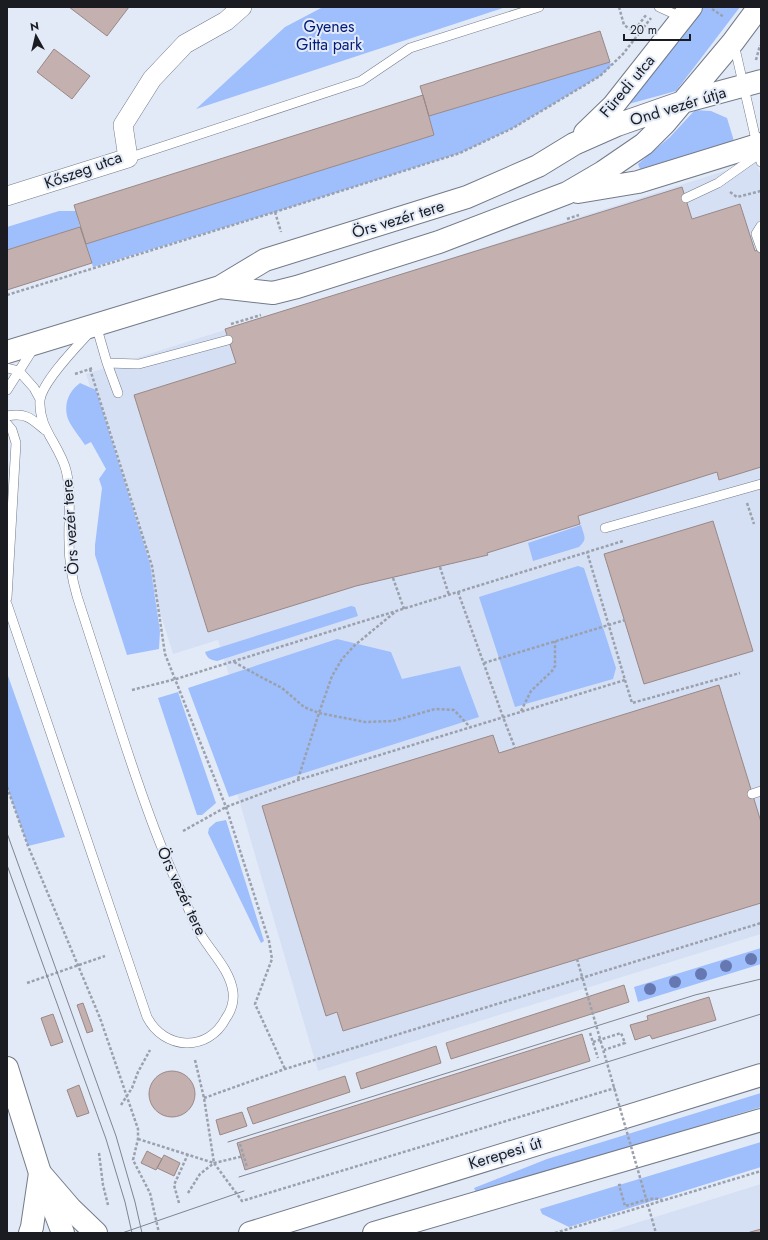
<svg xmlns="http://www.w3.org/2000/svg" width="768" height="1240" font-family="Jost,sans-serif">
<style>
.built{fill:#d5e0f5}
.green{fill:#9fbefc}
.building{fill:#c4b1af;stroke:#998886}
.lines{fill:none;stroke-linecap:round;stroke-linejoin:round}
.lane-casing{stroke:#747b88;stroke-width:10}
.street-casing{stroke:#747b88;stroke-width:20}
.secondary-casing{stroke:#747b88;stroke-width:24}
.primary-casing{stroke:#747b88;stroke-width:24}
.path{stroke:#9ba1ac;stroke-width:2.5;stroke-dasharray:3 2;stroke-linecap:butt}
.lane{stroke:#fff;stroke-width:9}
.street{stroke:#fff;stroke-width:19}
.secondary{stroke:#fff;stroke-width:22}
.primary{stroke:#fff;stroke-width:22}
.tram{stroke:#80858f;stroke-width:1}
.path-bridge{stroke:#9ba1ac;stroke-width:2.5;stroke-dasharray:3 2;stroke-linecap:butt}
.tree{fill:#6678b2}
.labels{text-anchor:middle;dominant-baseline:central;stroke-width:4;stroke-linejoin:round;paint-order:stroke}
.park-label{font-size:16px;fill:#011b79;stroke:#e2eaf8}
.street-label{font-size:16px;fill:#1a1c22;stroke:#e2eaf8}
</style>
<rect width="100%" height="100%" fill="#e2eaf8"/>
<path class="built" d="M756,161L761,177V934L318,1071L232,776L258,769L218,640L173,654L86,374Z
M761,1184V1233H604Z"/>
<path class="green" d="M323,7H506L196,109L285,27Z
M699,7H740L676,91L625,105Z
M610,62L611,66L600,76L513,128L460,153L275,212L93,267L86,244L434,135L429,116Z
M695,110L711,111L727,118L734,141L640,169L638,164L670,137Z
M59,211H76L80,227L7,250V227Z
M80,383L96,390L150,564L160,631L159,649L127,655L95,555V545L102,488L99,479L106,469L91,442L85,445C81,439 70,425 68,419C63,404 69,391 80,383Z
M581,525C584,536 588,539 579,547L533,561L528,543Z
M578,566L584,568L616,668L613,679L515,707L479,597Z
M351,606L355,607L358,616L217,661C210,660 207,658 205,652Z
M337,639L391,652L402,679L460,666L479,717L229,797L188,688Z
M7,673L65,837L28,846L7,787Z
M178,692L216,803L202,815H197L158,698Z
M226,820L264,941L261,943L208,833L209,828L216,822Z
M761,948V964L638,1002L634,987Z
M761,1093V1107L477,1194L474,1188L547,1159Z
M761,1142V1167L569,1227L542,1214L540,1209Z"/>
<path class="building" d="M69,7H129L107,36Z
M600,31L610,62L429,116L420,86Z
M54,49L90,76L72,99L37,72Z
M423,95L434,135L86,244L74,205Z
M682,187L692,219L740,204L755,251L761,249V467L719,480L717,472L578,516L580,524L487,553L488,555L356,586L208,632L134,395L236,363L225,329Z
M80,227L92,263L7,290V250Z
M713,521L753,651L644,684L604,554Z
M719,685L761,822V903L343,1031L337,1012L326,1016L262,806L493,735L499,753Z
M624,985L629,1002L451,1059L446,1043Z
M709,997L716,1020L652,1039L650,1035L635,1040L630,1025L648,1020L647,1016Z
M83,1003L93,1031L87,1033L77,1005Z
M53,1014L63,1042L51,1046L41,1018Z
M582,1034L590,1061L245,1170L237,1143Z
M436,1046L441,1063L361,1089L356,1073Z
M149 1094a23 23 0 1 1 46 0a23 23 0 1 1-46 0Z
M345,1076L350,1092L253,1124L247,1108Z
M79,1085L89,1113L77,1117L67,1090Z
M242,1112L247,1126L220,1135L216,1120Z
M147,1151L162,1159L156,1170L141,1163Z
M164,1155L180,1163L174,1176L157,1168Z
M761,1229V1233H747Z"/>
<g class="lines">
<g class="lane-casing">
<path id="lane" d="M659,7L683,18
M734,44L761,162
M128,158L361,81L410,48L539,7
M686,198L718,183L759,154
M761,226L756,234L761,248
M96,325L107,363L118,393
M107,363L139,364L228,340
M7,368L19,371L34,388L40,399
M7,390L33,349
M7,416C26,412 32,419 45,430
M7,424L12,430L16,443L7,598
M605,528L761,484
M7,604L147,1017C164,1050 208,1053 226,1018C231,1011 234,1001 233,992C230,970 212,953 201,935C196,927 193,918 189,910C182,894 174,877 167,860C149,818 135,775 121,732C106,687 92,641 77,596C72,579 69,561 69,542C68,519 72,493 66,470C59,444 38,428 40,400C42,382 77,346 90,332
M752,794L761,791"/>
</g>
<g class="street-casing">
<path id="street" d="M7,196L128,158L123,125L152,79L185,44L226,21L242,7"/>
</g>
<g class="secondary-casing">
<path id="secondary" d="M585,133L613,106L691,7
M578,192L638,182L761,144
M220,287L273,293L297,287L439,242L567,193L603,172L644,144L665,123L733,42L759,7
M7,352L220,287L265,260L467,197L538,166L574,144L617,125L683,102L761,81
M7,1068L40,1173L63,1233"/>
</g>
<g class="primary-casing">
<path id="primary" d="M40,1173L71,1209L96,1233
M30,1233L32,1227L40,1173
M250,1233L761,1075
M374,1233L761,1120"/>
</g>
<path class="path" d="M619,7L624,25L630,29L637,27L646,15
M712,9L724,17
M756,60L760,45
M730,192L737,197L761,191
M275,212L281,232
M567,219L579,215
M7,295L275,212L460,153L513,128L600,76L623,54L651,18
M231,324L261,315
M90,369L152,566L165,654L226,807L269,941L272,959L255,1004L285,1069
M75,374L93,368
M747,503L754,524
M440,567L449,595
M393,578L404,609
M458,592L503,717L515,748
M234,662L259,676L282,688L304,707L319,713L365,722L393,721L435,709L454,710L470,727
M484,663L625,620
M625,680L632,703L740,673
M132,690L176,679L623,541
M521,711L531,691L552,671L555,666V641
M298,779L319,713L332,676L342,659L355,645L395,612
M7,787L28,846L100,1018L138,1129V1139L133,1160L150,1193L159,1233
M183,831L226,807L298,780L625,680L587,552
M27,983L105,956
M590,1033L598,1058
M593,1042L621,1033L625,1043L604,1050
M195,1060L204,1098L214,1163L242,1201L615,1088
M204,1098L285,1069L761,923
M121,1105L132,1088L138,1072L150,1050
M138,1139L214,1163
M240,1144L247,1167
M99,1153L103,1185L108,1205
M621,1185H619L625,1206C637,1203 651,1196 662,1200
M188,1193L200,1174L214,1163L244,1156
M179,1203L174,1185L188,1154
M555,1233L761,1171"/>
<use href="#lane" class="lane"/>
<use href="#street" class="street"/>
<use href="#secondary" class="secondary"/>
<use href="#primary" class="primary"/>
<path class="tram" d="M7,833L116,1136L135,1202L142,1233
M7,865L106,1139L125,1202L132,1233
M228,1142L695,995L761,979
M239,1177L761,1014
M122,1233L244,1191"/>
<path class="path-bridge" d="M577,959L656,1233"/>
</g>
<g class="tree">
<circle cx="751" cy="959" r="6"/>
<circle cx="726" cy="966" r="6"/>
<circle cx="701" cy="974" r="6"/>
<circle cx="675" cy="982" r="6"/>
<circle cx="650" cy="989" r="6"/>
</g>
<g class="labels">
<g class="park-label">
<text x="329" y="26">Gyenes<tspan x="329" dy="18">Gitta park</tspan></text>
</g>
<g class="street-label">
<text transform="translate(627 86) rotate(-50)">Füredi utca</text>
<text transform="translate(678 106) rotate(-17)">Ond vezér útja</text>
<text transform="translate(83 170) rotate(-20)">Kőszeg utca</text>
<text transform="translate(398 219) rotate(-17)">Örs vezér tere</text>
<text transform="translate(70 527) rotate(-94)">Örs vezér tere</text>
<text transform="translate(182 891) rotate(65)">Örs vezér tere</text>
<text transform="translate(505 1153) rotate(-17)">Kerepesi út</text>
</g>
</g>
<rect width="768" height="1240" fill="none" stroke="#1a1c22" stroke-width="16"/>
<g transform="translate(36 36) rotate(352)" stroke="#e2eaf8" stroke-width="3" paint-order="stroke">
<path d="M0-3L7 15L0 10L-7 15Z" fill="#1a1c22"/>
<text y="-6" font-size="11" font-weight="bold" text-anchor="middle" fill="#1a1c22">N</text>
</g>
<path d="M624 34v6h66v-6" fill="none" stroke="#1a1c22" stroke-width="2"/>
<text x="630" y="34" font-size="12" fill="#1a1c22" stroke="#e2eaf8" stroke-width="3" paint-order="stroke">20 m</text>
</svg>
